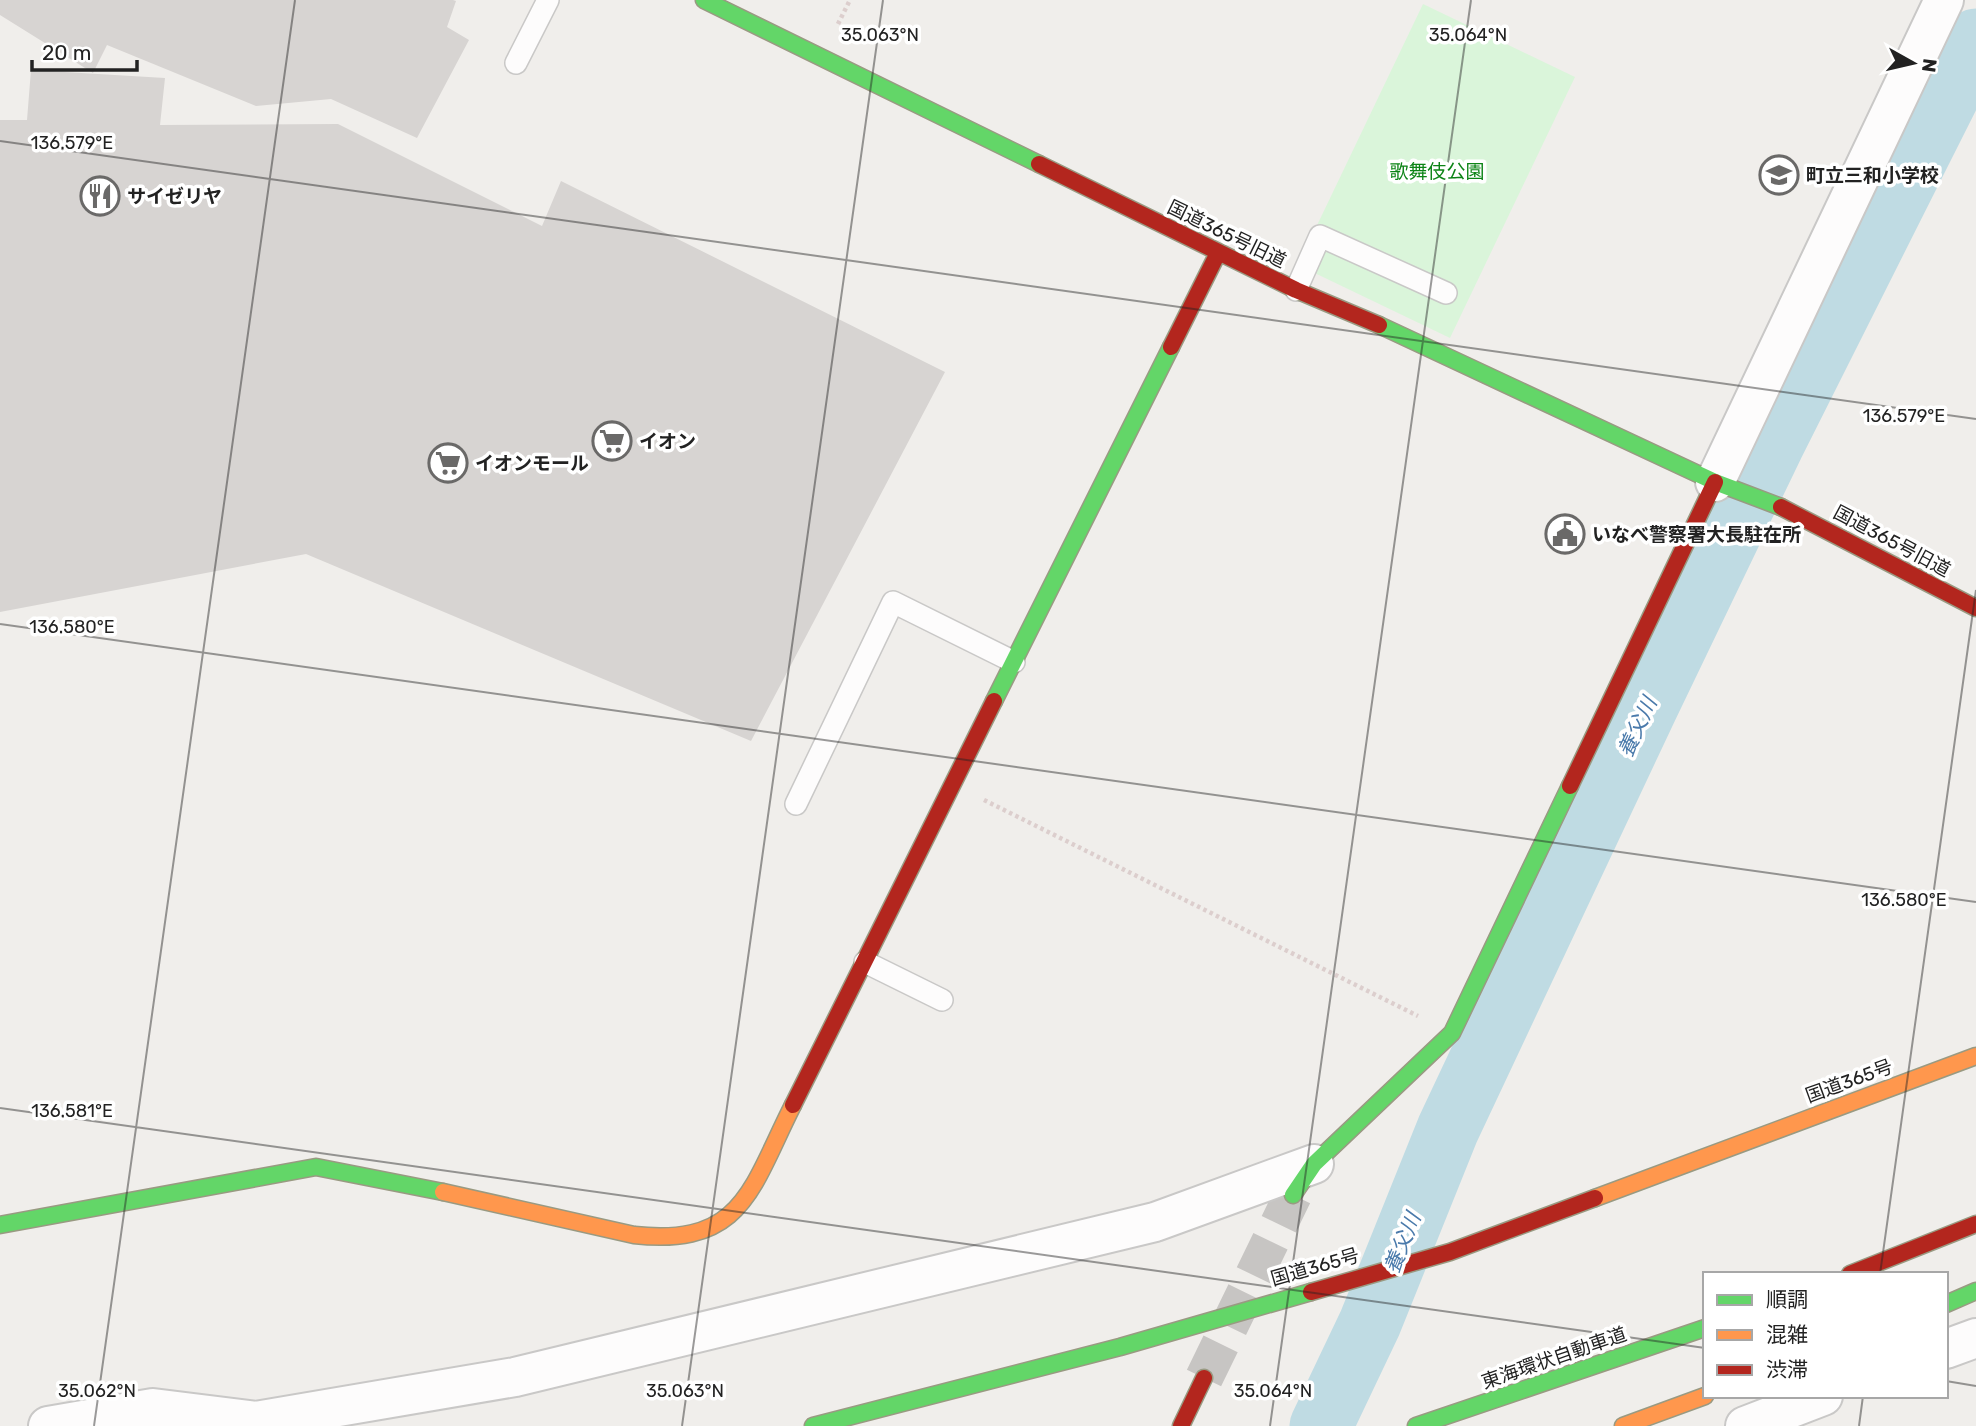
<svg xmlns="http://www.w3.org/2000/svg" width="1976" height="1426" font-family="Rubik,'Noto Sans JP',sans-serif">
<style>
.park{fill:#daf5da}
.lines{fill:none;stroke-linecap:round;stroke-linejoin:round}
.river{stroke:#bfdbe3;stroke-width:63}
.building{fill:#d7d4d2}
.secondary-tunnel{stroke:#c7c5c3;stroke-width:38;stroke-dasharray:38 19;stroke-linecap:butt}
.lane-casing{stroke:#c9c8c7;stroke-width:24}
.street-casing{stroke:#c9c8c7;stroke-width:42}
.fast-casing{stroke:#999a82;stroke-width:19}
.slow-casing{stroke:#999a82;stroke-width:19}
.jam-casing{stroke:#999a82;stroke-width:19}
.path{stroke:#dccecd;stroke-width:4.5;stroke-dasharray:3.5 3.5;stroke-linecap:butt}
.lane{stroke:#fdfcfc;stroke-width:21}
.street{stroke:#fdfcfc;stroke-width:38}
.fast{stroke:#63d668;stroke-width:16}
.slow{stroke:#ff974d;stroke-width:16}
.jam{stroke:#b3261e;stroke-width:16}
.ticks{fill:none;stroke:#222;stroke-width:2;stroke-opacity:0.45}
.labels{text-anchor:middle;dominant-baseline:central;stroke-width:7;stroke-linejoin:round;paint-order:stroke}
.park-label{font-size:19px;fill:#0c8416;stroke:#fff}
.poi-label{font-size:19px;font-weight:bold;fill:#222;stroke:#fff;text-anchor:start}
.street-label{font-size:19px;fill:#222;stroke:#fff}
.water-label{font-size:21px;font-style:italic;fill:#4a7aab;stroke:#fff}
.ticks-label{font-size:18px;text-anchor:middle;fill:#222;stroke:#fff;stroke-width:7;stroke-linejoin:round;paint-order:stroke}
</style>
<rect width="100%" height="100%" fill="#f0eeeb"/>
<path class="park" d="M1423,4L1575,77L1450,338L1298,265Z"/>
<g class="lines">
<path class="river" d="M1321,1426L1370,1323L1448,1129L1647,706L1773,444L1976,40"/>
</g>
<path class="building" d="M0,0H453L456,1L447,27L469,40L417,138L331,99L256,106L107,45L93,73L0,15Z
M31,70L165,78L160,125L338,124L542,226L561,181L945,372L751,741L306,554L0,612V120H27Z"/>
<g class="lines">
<path class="secondary-tunnel" d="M1204,1378L1293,1195"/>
<g class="lane-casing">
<path id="lane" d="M516,63L548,0
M1296,290L1320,236L1446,293
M796,804L893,602L1014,662
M865,962L942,1000"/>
</g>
<g class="street-casing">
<path id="street" d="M1715,482L1944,0
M1946,1349L1976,1338
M48,1426L153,1408L256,1421L515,1377L1155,1222L1314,1164
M1745,1426L1823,1396"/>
</g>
<g class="fast-casing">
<path id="fast" d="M704,0L1039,164
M1379,325L1715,482L1781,507
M994,701L1171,347
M1293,1195L1314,1164L1452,1033L1570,786
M0,1225L316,1167L443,1192
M1946,1304L1976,1291
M813,1426L1120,1347L1311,1292
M1416,1426L1705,1328"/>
</g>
<g class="slow-casing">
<path id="slow" d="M443,1192L634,1235C743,1247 751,1188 793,1105
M1595,1198L1976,1056
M1623,1426L1705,1396"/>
</g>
<g class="jam-casing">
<path id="jam" d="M1039,164L1296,290L1379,325
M1171,347L1218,253
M1781,507L1976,608
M1570,786L1715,482
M793,1105L994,701
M1850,1274L1976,1224
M1311,1292L1450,1252L1595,1198
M1181,1426L1204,1378"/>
</g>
<path class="path" d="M838,24L850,0
M984,800L1418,1016"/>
<use href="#lane" class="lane"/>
<use href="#street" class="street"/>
<use href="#fast" class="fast"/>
<use href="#slow" class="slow"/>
<use href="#jam" class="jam"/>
</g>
<path class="ticks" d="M0,141L1976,419M0,624L1976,902M0,1108L1705,1348M1880,1274L1976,590M1946,1381L1976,1386M94,1426L295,0M682,1426L883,0M1270,1426L1471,0M1859,1426L1863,1396"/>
<defs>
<g id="school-ring" transform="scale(2.0125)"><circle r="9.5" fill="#fff" stroke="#6a6968" stroke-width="1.5"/><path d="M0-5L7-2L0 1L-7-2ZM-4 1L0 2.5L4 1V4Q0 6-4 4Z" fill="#6a6968"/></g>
<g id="restaurant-ring" transform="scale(2.0125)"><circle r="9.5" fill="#fff" stroke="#6a6968" stroke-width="1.5"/><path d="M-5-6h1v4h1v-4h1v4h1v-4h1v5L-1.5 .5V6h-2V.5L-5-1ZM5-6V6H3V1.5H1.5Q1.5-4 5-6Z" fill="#6a6968"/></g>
<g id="supermarket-ring" transform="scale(2.0125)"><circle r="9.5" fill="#fff" stroke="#6a6968" stroke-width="1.5"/><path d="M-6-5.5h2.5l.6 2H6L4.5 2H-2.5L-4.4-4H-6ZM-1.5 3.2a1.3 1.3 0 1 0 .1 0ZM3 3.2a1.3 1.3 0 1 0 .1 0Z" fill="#6a6968"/></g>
<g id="civic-ring" transform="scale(2.0125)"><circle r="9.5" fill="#fff" stroke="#6a6968" stroke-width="1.5"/><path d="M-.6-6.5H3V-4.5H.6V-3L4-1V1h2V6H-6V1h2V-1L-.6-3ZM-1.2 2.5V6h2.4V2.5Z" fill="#6a6968"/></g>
</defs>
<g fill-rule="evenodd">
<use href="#school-ring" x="1779" y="175"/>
<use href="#restaurant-ring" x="100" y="196"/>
<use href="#supermarket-ring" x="612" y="441"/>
<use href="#supermarket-ring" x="448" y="463"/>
<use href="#civic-ring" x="1565" y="534"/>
</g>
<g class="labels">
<g class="park-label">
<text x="1437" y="171">歌舞伎公園</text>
</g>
<g class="poi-label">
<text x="1806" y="175">町立三和小学校</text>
<text x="127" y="196">サイゼリヤ</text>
<text x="639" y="441">イオン</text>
<text x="475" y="463">イオンモール</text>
<text x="1592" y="534">いなべ警察署大長駐在所</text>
</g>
<g class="street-label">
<text transform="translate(1227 234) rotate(26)">国道365号旧道</text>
<text transform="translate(1892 541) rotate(28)">国道365号旧道</text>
<text transform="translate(1849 1081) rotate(-20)">国道365号</text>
<text transform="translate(1315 1267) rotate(-16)">国道365号</text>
<text transform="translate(1554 1358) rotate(-19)">東海環状自動車道</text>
</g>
<g class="water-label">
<text transform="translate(1637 727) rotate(-65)">養父川</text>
<text transform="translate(1402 1243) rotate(-68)">養父川</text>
</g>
</g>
<g class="ticks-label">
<text x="880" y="41">35.063°N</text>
<text x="1468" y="41">35.064°N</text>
<text x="72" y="149">136.579°E</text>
<text x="1904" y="422">136.579°E</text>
<text x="72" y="633">136.580°E</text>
<text x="1904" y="906">136.580°E</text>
<text x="72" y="1117">136.581°E</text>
<text x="97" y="1397">35.062°N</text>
<text x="685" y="1397">35.063°N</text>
<text x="1273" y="1397">35.064°N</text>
</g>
<rect x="1703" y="1272" width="245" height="126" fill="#ffffff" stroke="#a7a7a7" stroke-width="2"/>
<rect x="1717" y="1295" width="35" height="10" fill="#63d668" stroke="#a7a7a7" stroke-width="2"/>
<text x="1766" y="1307" font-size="21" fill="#222222">順調</text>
<rect x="1717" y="1330" width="35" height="10" fill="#ff974d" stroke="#a7a7a7" stroke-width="2"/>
<text x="1766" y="1342" font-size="21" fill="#222222">混雑</text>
<rect x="1717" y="1365" width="35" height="10" fill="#b3261e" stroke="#a7a7a7" stroke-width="2"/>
<text x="1766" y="1377" font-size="21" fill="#222222">渋滞</text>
<g transform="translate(1913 63) rotate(98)" stroke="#ffffff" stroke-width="5" paint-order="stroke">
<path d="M0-5L12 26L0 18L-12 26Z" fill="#222222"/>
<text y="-10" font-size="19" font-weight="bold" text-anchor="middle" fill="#222222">N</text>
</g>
<path d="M32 60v10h105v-10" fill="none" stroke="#222222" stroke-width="3.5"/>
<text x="42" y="60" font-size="21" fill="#222222" stroke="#ffffff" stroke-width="5" paint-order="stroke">20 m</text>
</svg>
